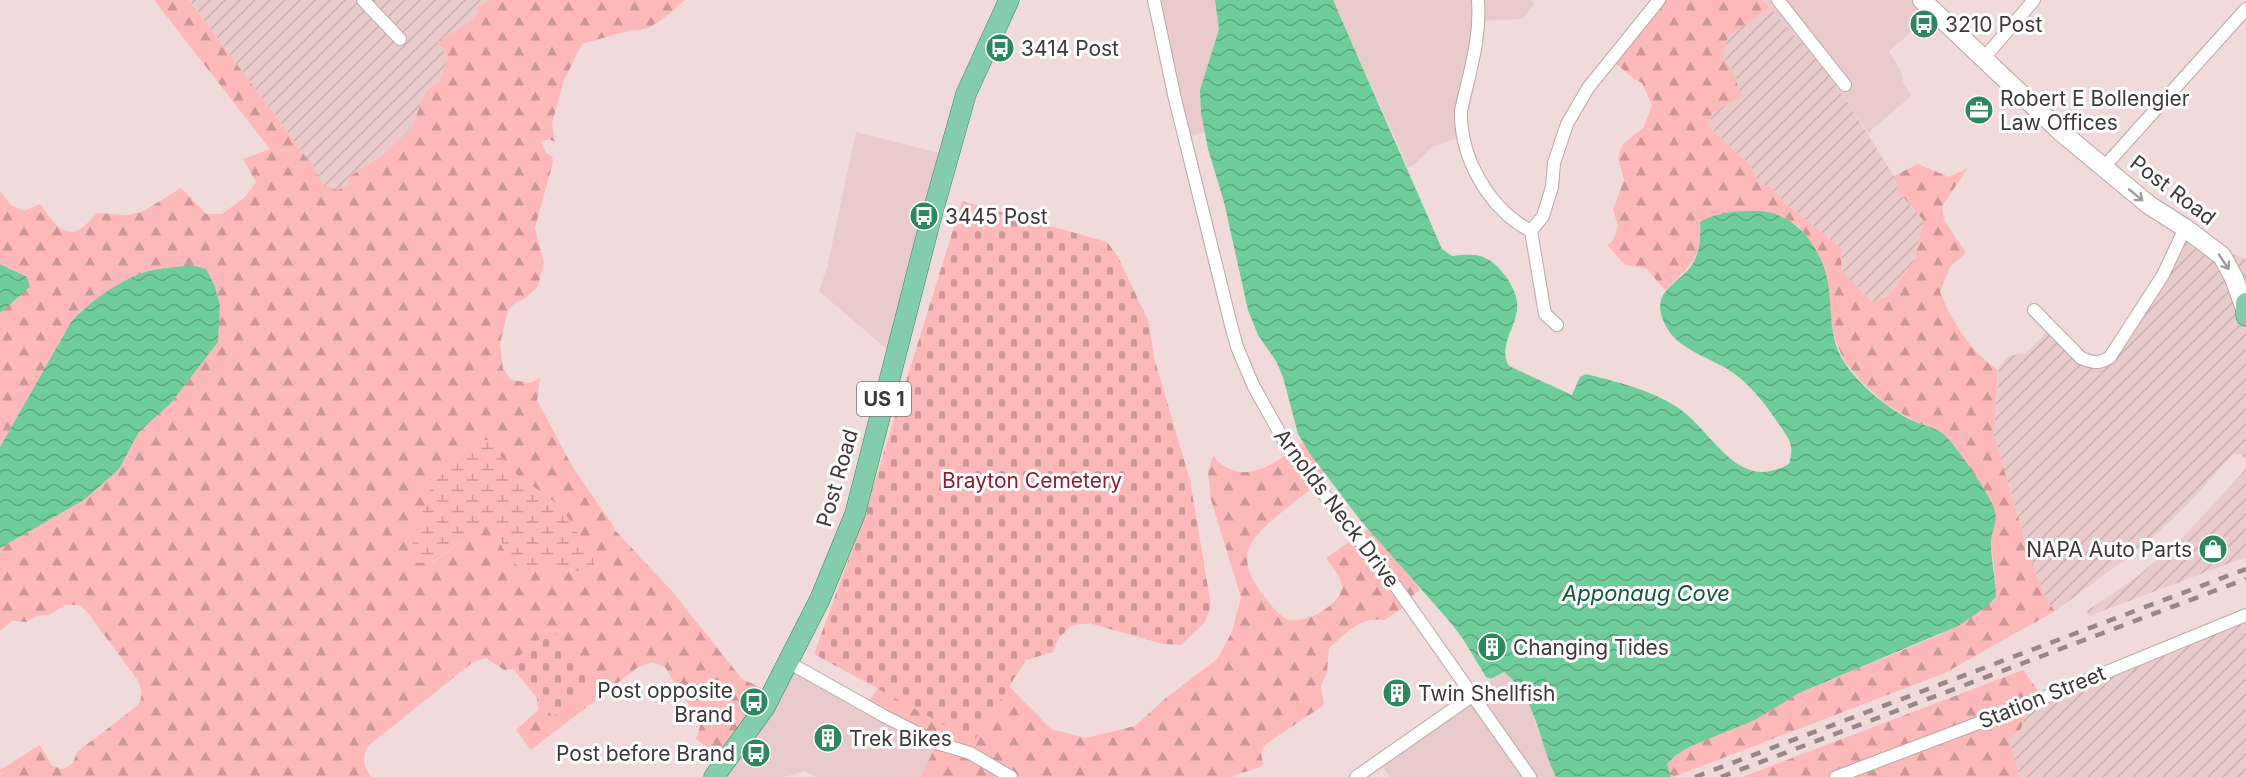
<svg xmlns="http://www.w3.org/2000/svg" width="2246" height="777" font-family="Inter,sans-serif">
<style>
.built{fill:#eacbcb}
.industrial{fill:url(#industrial-furrows)}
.forest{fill:url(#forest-firs);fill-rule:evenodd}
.wetland{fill:url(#wetland-marsh)}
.cemetery{fill:url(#cemetery-stones)}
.water{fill:url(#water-waves)}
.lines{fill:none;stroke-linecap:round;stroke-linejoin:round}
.minor-casing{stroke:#bba6a6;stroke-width:14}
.secondary-casing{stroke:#bba6a6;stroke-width:20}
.primary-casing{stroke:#37835f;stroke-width:21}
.minor{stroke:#fff;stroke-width:12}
.secondary{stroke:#fff;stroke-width:18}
.primary{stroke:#83cdac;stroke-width:20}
.rail{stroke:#978787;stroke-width:4.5;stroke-dasharray:10 10;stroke-linecap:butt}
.oneway{stroke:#a09c9c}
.labels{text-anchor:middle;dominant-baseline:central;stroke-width:6;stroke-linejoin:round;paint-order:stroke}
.shield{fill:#fff;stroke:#7a7474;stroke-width:1.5}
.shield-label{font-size:20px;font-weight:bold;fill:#413838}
.poi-label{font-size:21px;fill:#413838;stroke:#fff;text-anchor:start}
.street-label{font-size:21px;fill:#413838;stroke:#fff}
.park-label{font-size:21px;fill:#8e1e2f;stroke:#fff}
.water-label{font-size:22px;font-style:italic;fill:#0f5939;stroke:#fff}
</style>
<defs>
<pattern id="industrial-furrows" width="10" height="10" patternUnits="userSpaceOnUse" patternTransform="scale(1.5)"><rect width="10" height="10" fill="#eacbcb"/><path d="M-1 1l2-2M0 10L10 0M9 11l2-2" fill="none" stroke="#caafaf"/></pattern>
<pattern id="forest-firs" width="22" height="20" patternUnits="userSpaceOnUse" patternTransform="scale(1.5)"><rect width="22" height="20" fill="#fdb9b9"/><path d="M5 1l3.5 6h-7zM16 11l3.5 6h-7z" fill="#ce9797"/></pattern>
<pattern id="wetland-marsh" width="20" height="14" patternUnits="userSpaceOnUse" patternTransform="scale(1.5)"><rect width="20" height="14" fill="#fdb9b9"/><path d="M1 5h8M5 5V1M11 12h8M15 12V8" fill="none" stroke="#ce9797"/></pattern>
<pattern id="cemetery-stones" width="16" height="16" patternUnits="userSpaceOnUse" patternTransform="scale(1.5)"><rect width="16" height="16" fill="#fdb9b9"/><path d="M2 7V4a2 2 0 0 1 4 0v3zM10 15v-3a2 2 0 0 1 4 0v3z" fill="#ce9797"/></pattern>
<pattern id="water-waves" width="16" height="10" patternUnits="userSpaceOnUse" patternTransform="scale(1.5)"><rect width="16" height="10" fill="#6ecd9b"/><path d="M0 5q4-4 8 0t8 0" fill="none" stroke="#5ca77f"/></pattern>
</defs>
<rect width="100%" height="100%" fill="#f1dada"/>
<path class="built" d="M1147,0H1215L1219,29L1200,90L1201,113L1205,132L1188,136Z
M1333,0H1532L1534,4L1523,19L1481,21L1462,136L1432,147L1414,165L1408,167Z
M1762,0H1911L1925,14L1906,37L1889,51L1901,71L1903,82L1911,96L1868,133L1830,75Z
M856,132L951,156L897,358L819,291L827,268Z
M794,663L937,744L920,777H816L804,771L785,777H715Z
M1504,672L1516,682L1530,703L1535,723L1556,777H1390L1380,763L1471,694Z"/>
<path class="industrial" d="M189,0H490L477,7L479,12L470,22L437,41L448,58L440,81L426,91L411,129L379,158L351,176L349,185L337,191L324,185L309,161Z
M1770,8L1830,75L1894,176L1899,192L1923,220L1915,260L1887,297L1872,302L1841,270L1842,249L1782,201L1773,188L1759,184L1750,165L1709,127L1712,113L1739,90L1733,73L1723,56L1728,36Z
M2185,236L2246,259V461L2241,454H2233L2185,507L2142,547L2055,611L2046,600L2029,554L1994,435L1999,367L2009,356L2026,353L2048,331L2068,351L2102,362Z
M2246,467V557L2089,616L2087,611L2137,577L2183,537L2244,471Z
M2246,615V777H2020L2009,739L2021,729L2029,704Z"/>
<path class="forest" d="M154,0H189L309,161L324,185L337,190L349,185L350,176L379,158L411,129L426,91L440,81L448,58L437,41L470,22L479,12L477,7L490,0H685C670,12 652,33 631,30L582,44L564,80L552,123L555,142L549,139L541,142L546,153L552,156L553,162L535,228L544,263L538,286L526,298L515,303L508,310L500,344L503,369L511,380L531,383L540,378L537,400L572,466L614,527V529L671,590L742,679L773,693L723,760L696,739L700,726L696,716L665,667L652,662L637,668L531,750L516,730L538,710L536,690L514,669L504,670L486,658L473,662L368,746C362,758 363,766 371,777H0V770L40,745L52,766L63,769L73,763L77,752L137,706C144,697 142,688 137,679L87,612L79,605H65L49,615L37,616L26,622L12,621L0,631V548L84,500L119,469L139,432L171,403L218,342L220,306L85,307L71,322L0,447V313L30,287L27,277L0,264V191L11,205L24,211L40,204C49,215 61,238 78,230C85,227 92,218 97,213L127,215L142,212L181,188L206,214H222L245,197L256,182L243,159L270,149ZM478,439L489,441L512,471L561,507L591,574L570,570L503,549L496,529L488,523L432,563L430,489L452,459Z
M1660,0H1762L1770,8L1728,36L1723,56L1733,73L1742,96L1712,113L1709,127L1750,165L1759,184L1773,188L1782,201L1842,249L1841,270L1872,302L1887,297L1915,260L1923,220L1899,192L1894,176L1918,164L1949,177L1968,168L1942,206L1944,220L1966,253L1950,267L1940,292C1953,323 1970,351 1998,370L1994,435L2029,554L2046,600L2055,611L1945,673L1673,777L1670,774L1667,764L1675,756L1689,747L1755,720L1799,693L1942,634L1996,583L1991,543L1996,513L1943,433L1916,422L1887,405L1863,383L1844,361L1834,336L1829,308L1807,237L1798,226L1781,216L1700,222C1703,257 1689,268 1665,290L1646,268L1625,265L1608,246L1614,238L1618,225L1613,210L1624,180L1618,158L1623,144L1643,128L1652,106L1642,83L1634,79L1614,62Z
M1303,442L1327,477C1307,493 1259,525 1249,548C1246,555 1247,563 1249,571C1253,583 1276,616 1289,620C1305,624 1343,604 1342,586C1342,577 1331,566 1326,558L1368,529L1391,554L1420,589L1407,601L1408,604L1385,620C1359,616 1347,633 1329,648L1327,672L1321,686L1324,705L1266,744L1261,752L1263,765C1251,772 1242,771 1232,777H920L937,744L867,703L884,681L1005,682L1051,729L1085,738L1135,726L1166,698L1217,659L1232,632L1241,597L1211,500L1208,471L1213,456C1242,490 1276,463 1303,442Z
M2023,670L2043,697L2029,704L2021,729L2009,739L2020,777H1742Z"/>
<path class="wetland" d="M478,439L489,441L512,471L561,507L592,555L596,573L591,574L570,570L520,567L508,559L496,529L488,523L431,563H417L410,551L430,489L452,459Z"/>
<path class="cemetery" d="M962,201L1107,242L1118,257L1149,322L1154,358L1190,480L1211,606L1205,622L1181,645L1163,644L1089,623L1071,626L1059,638L1053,652L1026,660L974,741L814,654L863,520Z
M552,629L596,683L553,717L509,664Z"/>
<path class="water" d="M1215,0H1333L1442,249L1452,256C1461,255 1471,254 1480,256C1497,260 1515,285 1517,302C1520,324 1496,346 1509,366L1572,395L1580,377L1586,374C1617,382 1649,389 1677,407C1714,431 1736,494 1789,464C1795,444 1789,439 1778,423C1766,405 1753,388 1736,375C1712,356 1672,351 1662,317C1654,293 1674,285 1688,270C1700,256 1701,239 1700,222C1716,212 1738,211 1757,211C1793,211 1819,244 1827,278C1833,305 1827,335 1844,362C1860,386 1887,408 1913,421C1922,425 1934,427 1942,433C1952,439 1993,499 1995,511C1998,521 1991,533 1991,543C1991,561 1996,579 1996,597L1986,607L1958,626L1799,693L1755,720L1689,747L1675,756L1667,764L1671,777H1556C1538,741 1537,698 1504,672L1491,679L1486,677L1463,639L1451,623L1361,521L1310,454L1298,434L1283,377L1276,361L1258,335L1248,310L1224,202L1208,149L1201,113L1200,90L1219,29Z
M0,264L27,277L30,287L0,313Z
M191,265L206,269L215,287L220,306L218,342L171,403L139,432L119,469L84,500L0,548V447L71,322C89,302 122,278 149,271C162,268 177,267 191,265Z"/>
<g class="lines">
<g class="minor-casing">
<path id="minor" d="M363,0L400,39
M1154,0L1175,99L1231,325L1237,347L1253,385L1288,448L1397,588L1530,777
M1478,0C1481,39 1469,74 1461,111C1460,158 1489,209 1531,231
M1778,0L1845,85
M1984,58L2034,0
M2104,167L2246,9
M2034,310L2081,358C2093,363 2100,364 2110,357L2163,275L2185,228
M1557,325L1545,314L1531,231L1543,216L1552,187L1554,163L1567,124L1588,88L1659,0
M788,662L884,716L937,743L970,753L1011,777
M1356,777L1472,696
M1836,777L2021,707L2246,615"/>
</g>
<g class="secondary-casing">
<path id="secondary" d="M1922,0L2061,132L2149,205L2185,228L2222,256L2234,278L2245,309"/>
</g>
<g class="primary-casing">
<path id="primary" d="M2246,303V316
M714,777L765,707L820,599L855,514L930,222L966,94L1009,0"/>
</g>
<use href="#minor" class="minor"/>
<use href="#secondary" class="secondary"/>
<use href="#primary" class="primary"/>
<path class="rail" d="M1695,777L2246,569
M1721,777L2246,579"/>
</g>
<defs><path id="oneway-shaft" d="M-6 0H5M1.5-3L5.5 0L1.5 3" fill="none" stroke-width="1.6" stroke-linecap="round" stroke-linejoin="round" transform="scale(1.5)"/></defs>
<g class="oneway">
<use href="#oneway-shaft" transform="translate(2136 195) rotate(40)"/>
<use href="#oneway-shaft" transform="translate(2224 262) rotate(56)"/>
</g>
<defs>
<g id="bus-disc" transform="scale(1.5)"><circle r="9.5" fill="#2e885d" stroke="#fff"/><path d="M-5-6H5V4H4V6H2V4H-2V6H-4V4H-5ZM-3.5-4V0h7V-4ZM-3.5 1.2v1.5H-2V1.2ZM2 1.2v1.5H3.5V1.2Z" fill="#fff"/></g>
<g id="office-disc" transform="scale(1.5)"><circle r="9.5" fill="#2e885d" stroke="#fff"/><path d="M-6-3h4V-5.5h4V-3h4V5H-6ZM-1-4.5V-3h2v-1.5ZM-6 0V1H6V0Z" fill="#fff"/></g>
<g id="shop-disc" transform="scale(1.5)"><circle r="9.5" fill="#2e885d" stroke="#fff"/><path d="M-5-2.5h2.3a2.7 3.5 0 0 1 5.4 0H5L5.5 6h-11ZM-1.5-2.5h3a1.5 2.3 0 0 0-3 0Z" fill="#fff"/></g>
<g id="building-disc" transform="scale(1.5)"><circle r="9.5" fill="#2e885d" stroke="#fff"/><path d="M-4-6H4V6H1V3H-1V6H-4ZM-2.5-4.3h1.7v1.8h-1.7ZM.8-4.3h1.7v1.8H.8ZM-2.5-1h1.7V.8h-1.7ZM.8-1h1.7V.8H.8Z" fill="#fff"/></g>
</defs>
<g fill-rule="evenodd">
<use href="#bus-disc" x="1924" y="24"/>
<use href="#bus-disc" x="1000" y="48"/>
<use href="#office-disc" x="1979" y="110"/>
<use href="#bus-disc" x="924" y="216"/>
<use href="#shop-disc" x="2213" y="549"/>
<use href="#building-disc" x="1492" y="647"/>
<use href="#building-disc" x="1397" y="693"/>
<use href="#bus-disc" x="754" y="702"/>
<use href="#building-disc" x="828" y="738"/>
<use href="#bus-disc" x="756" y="753"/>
</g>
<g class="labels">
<rect class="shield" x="857" y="382" width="54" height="34" rx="4.5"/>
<g class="shield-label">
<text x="884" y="399">US 1</text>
</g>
<g class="poi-label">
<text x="1945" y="24">3210 Post</text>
<text x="1021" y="48">3414 Post</text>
<text x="2000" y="98">Robert E Bollengier<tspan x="2000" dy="24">Law Offices</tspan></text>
<text x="945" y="216">3445 Post</text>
<text x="2192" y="549" text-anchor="end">NAPA Auto Parts</text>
<text x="1513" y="647">Changing Tides</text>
<text x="733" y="690" text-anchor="end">Post opposite<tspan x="733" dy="24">Brand</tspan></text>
<text x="1418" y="693">Twin Shellfish</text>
<text x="849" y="738">Trek Bikes</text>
<text x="735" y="753" text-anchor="end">Post before Brand</text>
</g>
<g class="street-label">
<text transform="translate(2173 190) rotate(37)">Post Road</text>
<text transform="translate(837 478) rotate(-74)">Post Road</text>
<text transform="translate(1337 508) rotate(53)">Arnolds Neck Drive</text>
<text transform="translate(2042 697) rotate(-22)">Station Street</text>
</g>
<g class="park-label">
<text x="1032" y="480">Brayton Cemetery</text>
</g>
<g class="water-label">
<text x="1646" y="593">Apponaug Cove</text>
</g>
</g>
</svg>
